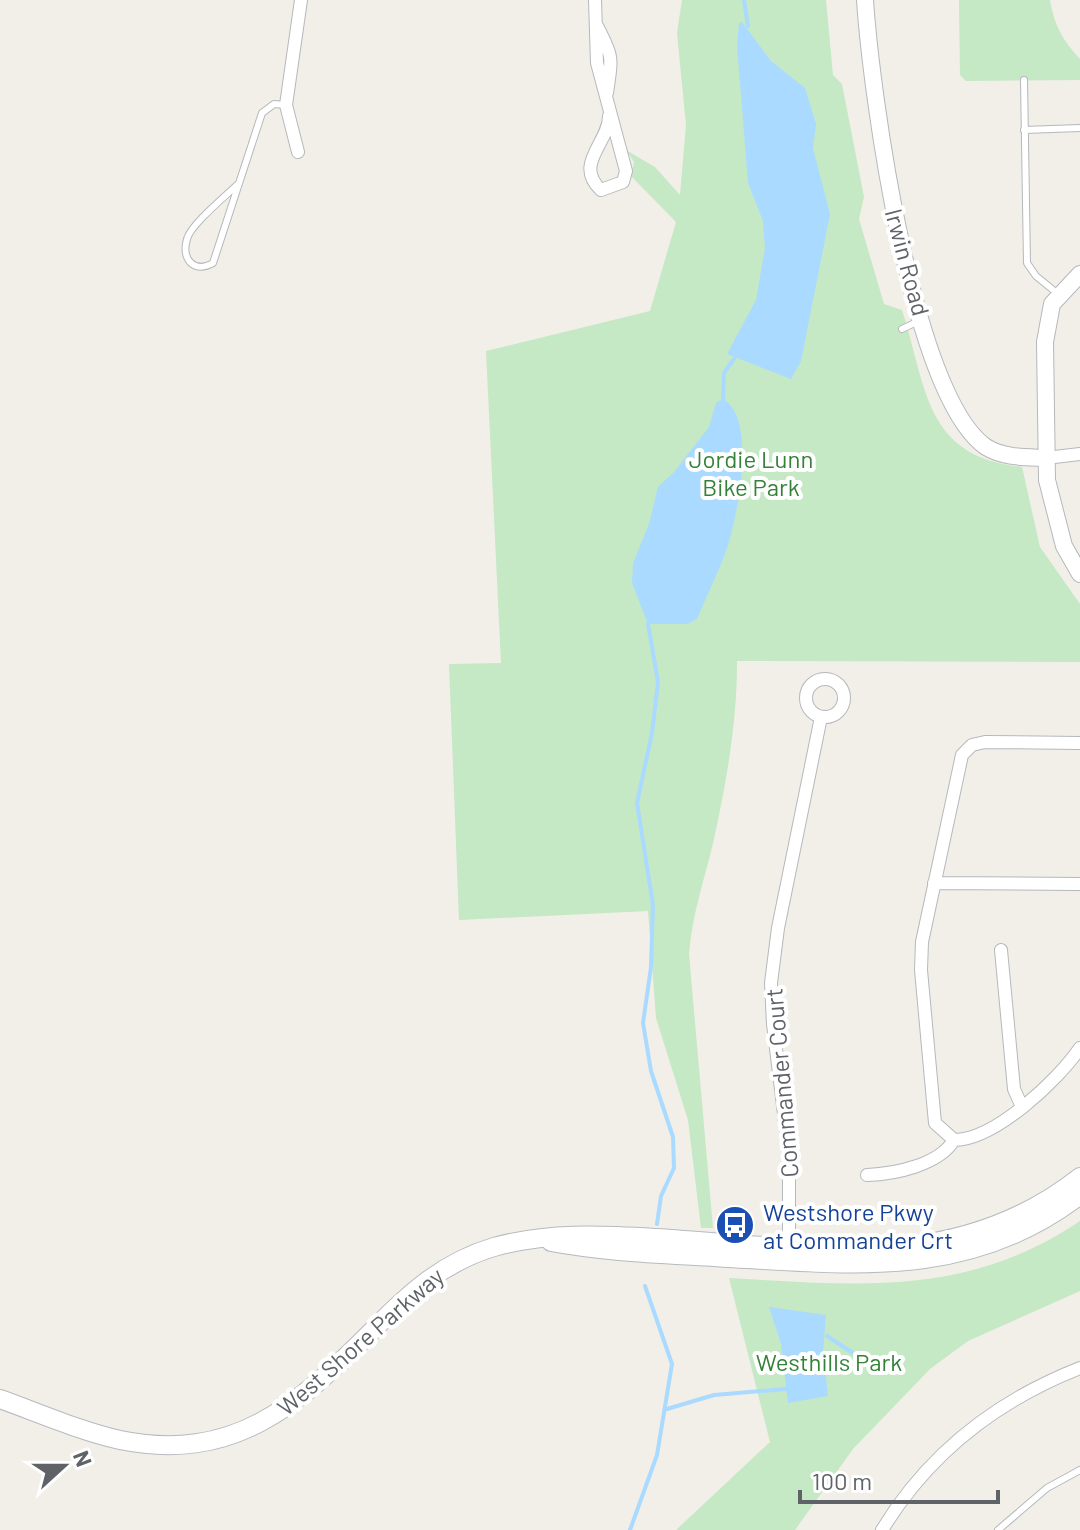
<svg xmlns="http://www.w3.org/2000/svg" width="1080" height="1530" font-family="Barlow,sans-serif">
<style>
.green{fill:#c5e8c5}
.water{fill:#aadaff}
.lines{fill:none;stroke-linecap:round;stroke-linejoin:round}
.stream{stroke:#aadaff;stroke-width:4}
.service-casing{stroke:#b5b8bc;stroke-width:8}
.minor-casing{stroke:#b5b8bc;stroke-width:14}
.tertiary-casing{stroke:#b5b8bc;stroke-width:18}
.secondary-casing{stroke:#b6babf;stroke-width:20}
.service{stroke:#fff;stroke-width:6}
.minor{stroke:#fff;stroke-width:12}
.tertiary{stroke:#fff;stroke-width:16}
.secondary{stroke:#fff;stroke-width:18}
.labels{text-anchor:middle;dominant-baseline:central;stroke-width:8;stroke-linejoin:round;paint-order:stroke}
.street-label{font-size:24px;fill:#5f6368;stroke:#fff}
.park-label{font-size:24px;fill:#348238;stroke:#fff}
.transit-label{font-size:24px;fill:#164399;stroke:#fff;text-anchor:start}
</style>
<rect width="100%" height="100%" fill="#f1efe8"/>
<path class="green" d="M682,0H826L833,75L842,84L864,197L859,219L884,304L902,310C927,388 924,457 1022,467L1040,547L1080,604V662L737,661C737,722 727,779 714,839C705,878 692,914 689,954L713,1228H701L688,1120L656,1018L648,911L459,920L449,664L501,663L486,351L650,311L676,222L631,176L634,162L626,150L655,167L680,195L686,125L677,33Z
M959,0H1050C1054,25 1063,41 1080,59V80L966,81L960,75Z
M1080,1221V1291L968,1341L930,1369L853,1449L795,1530H676L770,1442L729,1278C858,1285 966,1298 1080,1221Z"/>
<path class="water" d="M742,22L771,61L805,88L816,124L813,148L830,214L801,361L791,379L727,354L756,300L765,248L763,221L748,183L737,45L739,23Z
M723,399C757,418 738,512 728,545C720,570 707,594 697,619L687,624H648L632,583L633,563L649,524L658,487L674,472L709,427L716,403Z
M769,1307L826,1315L823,1351L828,1396L788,1403L781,1344Z"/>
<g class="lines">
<path class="stream" d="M744,0L748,26
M723,399L724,373L734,359
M648,624L658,682L652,733L637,803L653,905L651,967L643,1023L651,1071L673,1137L674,1168L661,1196L657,1224
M827,1336L862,1359
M667,1409L714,1395L786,1389
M630,1530L657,1455L672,1364L645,1286"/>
<g class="service-casing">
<path id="service" d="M1024,80L1027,263L1036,276L1058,294
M1024,130L1080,128
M239,183C227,195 191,224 187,239C181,259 194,274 213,263L262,113L274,104L286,105
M902,329L921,320
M998,1530L1047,1488L1080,1470"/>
</g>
<g class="minor-casing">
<path id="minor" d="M595,0L597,63L626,171L623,182L601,190C573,164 609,143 609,116
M596,24C614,58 612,57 607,93
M298,152L286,105L301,0
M1046,458L1080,454
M806 698a19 19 0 1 1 38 0a19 19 0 1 1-38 0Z
M1080,743L985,742L972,745L962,755L922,942L921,970L935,1123L954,1140C995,1140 1058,1080 1080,1048
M934,883L1080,884
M1001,950L1014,1089L1022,1107
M867,1175C895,1174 939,1165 954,1140
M789,1252V1155L773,1024L771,983L778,928L821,717
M882,1530C929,1453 996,1401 1080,1368"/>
</g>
<g class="tertiary-casing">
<path id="tertiary" d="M865,0C871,91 912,396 986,447C1004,458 1025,457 1046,458
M1080,274L1052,304L1045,342L1047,480L1064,546L1080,574"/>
</g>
<g class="secondary-casing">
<path id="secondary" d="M551,1242C610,1253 669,1254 728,1258C856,1265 971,1279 1080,1195
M0,1399C39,1413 80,1431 120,1440C233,1463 297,1406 372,1331C408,1294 443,1262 494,1247C548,1232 601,1235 656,1238C806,1247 952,1278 1080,1177"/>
</g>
<use href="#service" class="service"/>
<use href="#minor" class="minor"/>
<use href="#tertiary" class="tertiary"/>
<use href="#secondary" class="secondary"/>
</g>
<defs>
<g id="bus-disc" transform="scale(2)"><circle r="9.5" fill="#1a4fb4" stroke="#fff"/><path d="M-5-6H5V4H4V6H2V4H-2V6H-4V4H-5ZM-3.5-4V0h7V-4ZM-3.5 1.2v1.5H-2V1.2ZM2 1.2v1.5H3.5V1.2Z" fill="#fff"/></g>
</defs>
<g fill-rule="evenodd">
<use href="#bus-disc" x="735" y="1225"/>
</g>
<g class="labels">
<g class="street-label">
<text transform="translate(908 262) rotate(75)">Irwin Road</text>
<text transform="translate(781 1083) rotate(-95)">Commander Court</text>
<text transform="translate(360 1341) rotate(-41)">West Shore Parkway</text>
</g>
<g class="park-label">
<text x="751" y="458">Jordie Lunn<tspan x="751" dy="28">Bike Park</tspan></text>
<text x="829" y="1361">Westhills Park</text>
</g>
<g class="transit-label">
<text x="763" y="1211">Westshore Pkwy<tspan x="763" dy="28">at Commander Crt</tspan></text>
</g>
</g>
<g transform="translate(64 1466) rotate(69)" stroke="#ffffff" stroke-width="6" paint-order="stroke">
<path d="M0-6L14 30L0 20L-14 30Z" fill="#5f6368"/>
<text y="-12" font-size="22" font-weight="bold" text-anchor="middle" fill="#5f6368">N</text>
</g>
<path d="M800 1490v12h198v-12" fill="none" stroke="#5f6368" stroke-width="4"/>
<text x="812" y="1490" font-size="24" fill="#5f6368" stroke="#ffffff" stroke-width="6" paint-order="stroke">100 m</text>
</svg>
